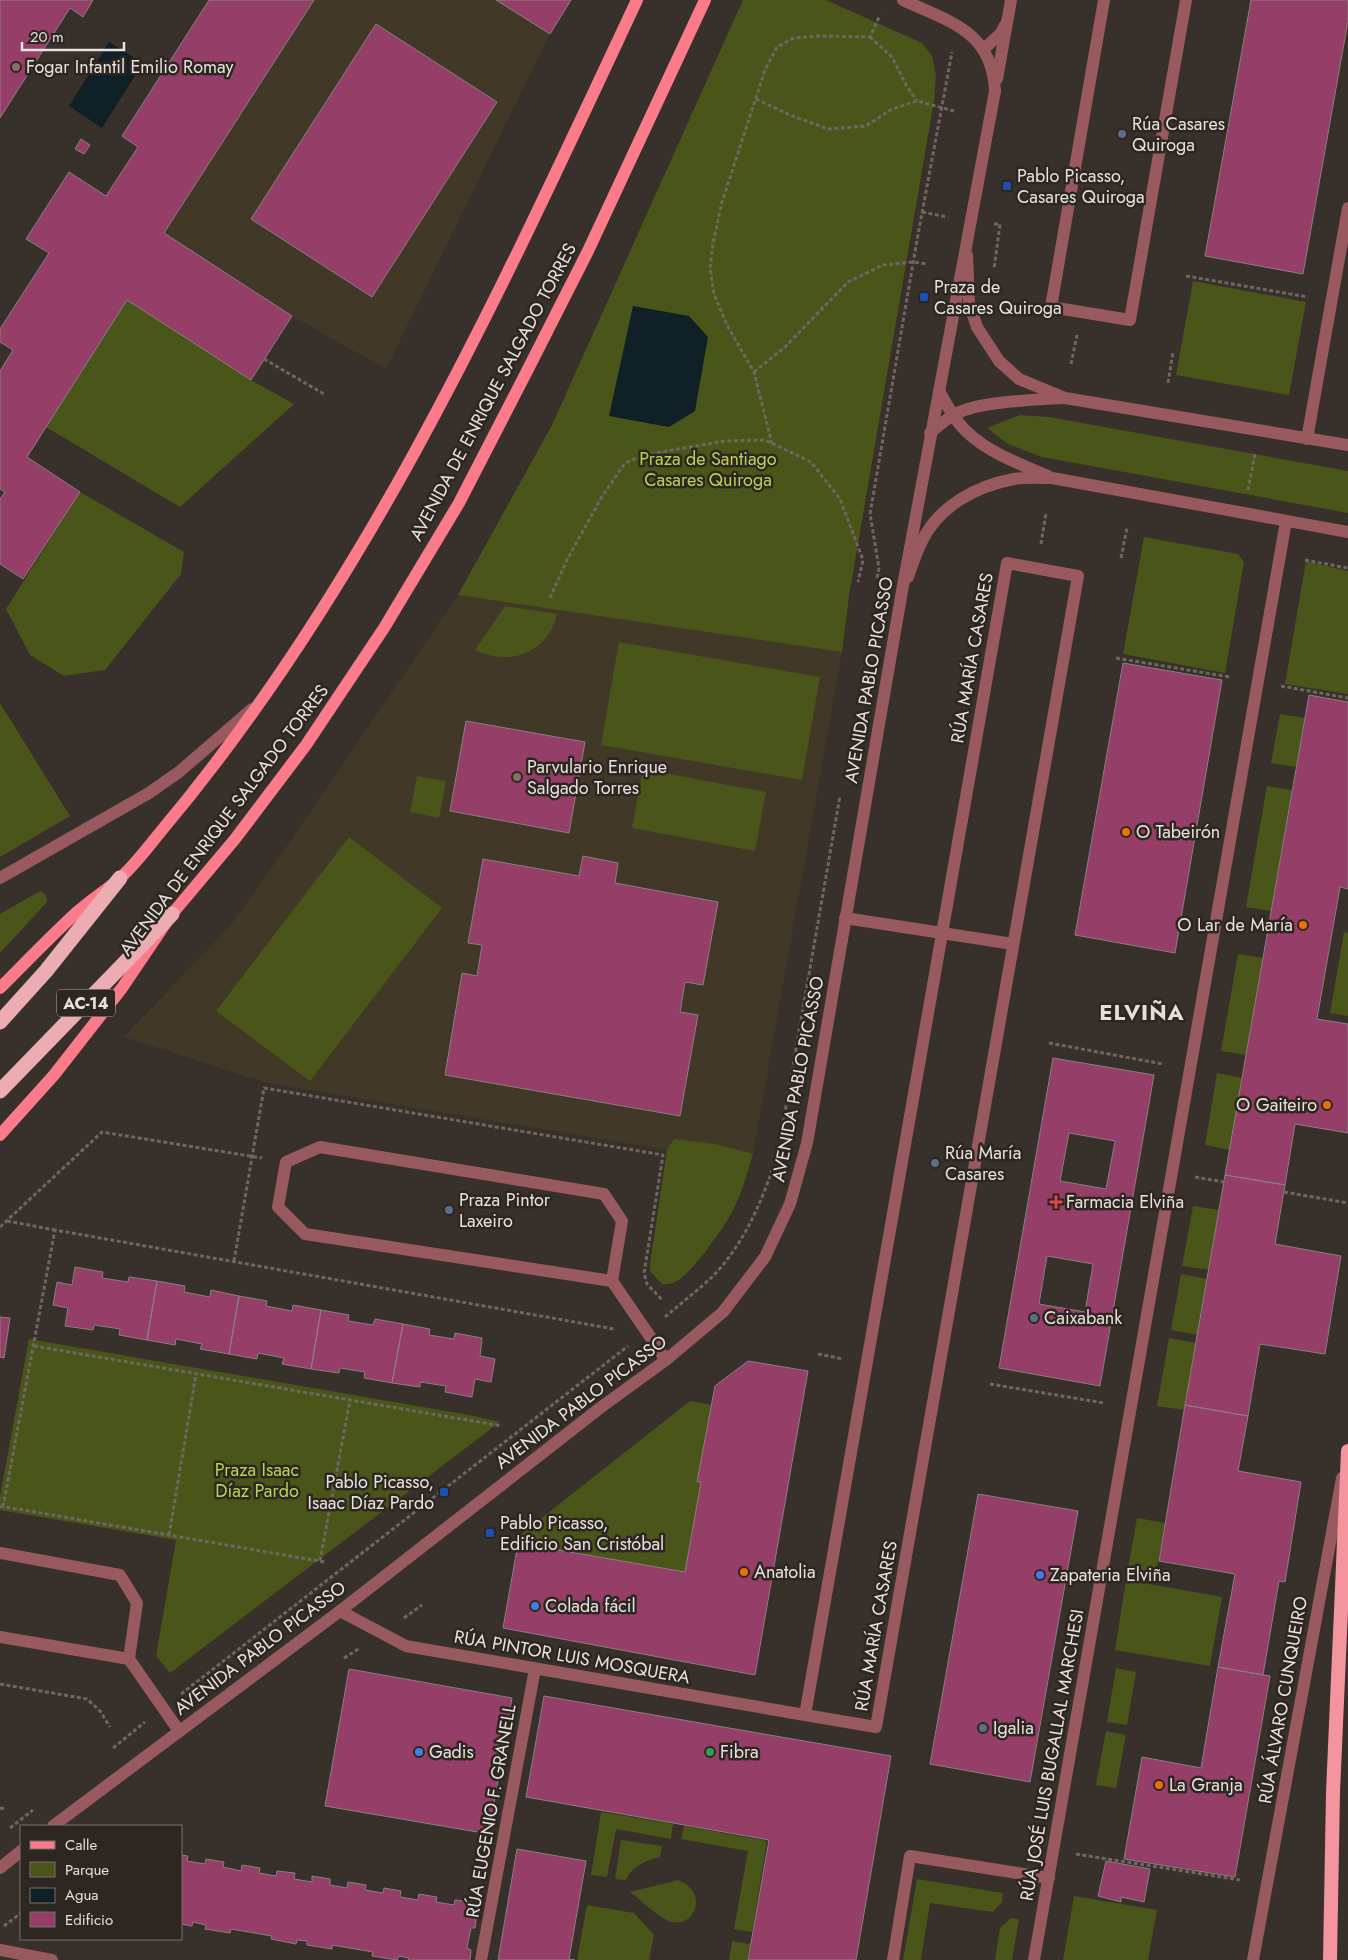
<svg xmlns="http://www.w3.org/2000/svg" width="1348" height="1960" font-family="Jost,sans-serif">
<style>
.education{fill:#423828}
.green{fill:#4a551a}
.water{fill:#0f2026}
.building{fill:#953e67;stroke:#8a7f83;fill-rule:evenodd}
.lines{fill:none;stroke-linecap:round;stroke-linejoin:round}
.path{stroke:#6e6761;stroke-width:3;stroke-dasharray:4 2.5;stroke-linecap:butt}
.pedestrian{stroke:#98595f;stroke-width:12}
.minor{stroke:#98595f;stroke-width:12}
.tertiary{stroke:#98595f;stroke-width:12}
.primary{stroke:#fc7b8b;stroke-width:12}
.trunk{stroke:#f4949e;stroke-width:14}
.motorway{stroke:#ecadb2;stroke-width:15}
.education-dot{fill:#8d6e63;stroke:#2e2621;stroke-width:2}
.service-dot{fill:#5c6f8a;stroke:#2e2621;stroke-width:2}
.transit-dot{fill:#1a4fb4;stroke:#2e2621;stroke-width:2}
.food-dot{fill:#e8710a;stroke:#2e2621;stroke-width:2}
.health-dot{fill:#e0444e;stroke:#2e2621;stroke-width:2}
.shop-dot{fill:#3f7fe0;stroke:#2e2621;stroke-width:2}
.leisure-dot{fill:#2e9e5b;stroke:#2e2621;stroke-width:2}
.labels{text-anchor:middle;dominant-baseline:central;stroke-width:5;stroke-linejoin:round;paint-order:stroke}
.shield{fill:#2e2621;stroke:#b0aaa5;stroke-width:1}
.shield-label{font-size:16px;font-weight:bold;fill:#e7e2de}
.poi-label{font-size:18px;fill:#e7e2de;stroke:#2e2621;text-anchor:start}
.street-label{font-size:18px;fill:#e7e2de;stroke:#2e2621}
.park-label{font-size:18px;fill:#bbd353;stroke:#2e2621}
.district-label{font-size:22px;font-weight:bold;letter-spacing:1px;fill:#e8ded7;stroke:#2e2621}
</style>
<rect width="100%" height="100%" fill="#38302a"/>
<path class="education" d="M209,0H571L550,34L386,369L292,316L106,196L138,147L122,136Z
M458,595L842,652L753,1154L742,1189L732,1212L719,1233L698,1260L682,1278L671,1284H662L650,1271V1264L667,1150L267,1083L124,1037L230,926L280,856Z"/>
<path class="green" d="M743,0H826L922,43L932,56L936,75L934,101L849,596L842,652L458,595L552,425Z
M1193,281L1306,302L1289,395L1176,375Z
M127,300L251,380L294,404L180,507L46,427Z
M1020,415L1049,417L1348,471V513L1042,457L1008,444L987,428Z
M80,492L184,552L181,574L105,670L64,676L30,655L6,609Z
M1144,537L1238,554L1244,562L1225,673L1123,654Z
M1306,561L1348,571V694L1285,684Z
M505,606L557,614C548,653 510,667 475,650Z
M619,642L820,677L802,780L601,745Z
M0,703L70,816L0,857Z
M1280,714L1305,718L1296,767L1271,763Z
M643,769L766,792L755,851L632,828Z
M417,776L446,781L439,818L410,812Z
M1267,786L1292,790L1271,911L1246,907Z
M349,837L442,908L310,1081L216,1011Z
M40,891C45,893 47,896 47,902L0,953V914Z
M1344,932L1348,933V1016L1330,1013Z
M1238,954L1263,958L1246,1055L1221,1051Z
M1217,1073L1242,1078L1230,1150L1205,1145Z
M674,1139L715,1144L753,1154C747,1173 742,1194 732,1212C724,1228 694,1269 680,1279C674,1283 670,1284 662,1284L650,1271V1264L667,1150Z
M1193,1206L1219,1210L1209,1270L1182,1266Z
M1181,1274L1207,1279L1198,1335L1171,1330Z
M1169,1338L1196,1343L1185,1410L1157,1406Z
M29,1339L469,1415L500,1422L170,1673L156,1656L176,1540L0,1510V1496Z
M690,1401L712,1405L698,1482H701L685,1572L518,1543L520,1535Z
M1137,1518L1165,1523L1155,1579L1127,1574Z
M1126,1580L1222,1597L1210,1666L1115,1650Z
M1116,1668L1136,1672L1127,1725L1107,1722Z
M1106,1731L1126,1735L1116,1788L1096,1785Z
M601,1812L673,1824L671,1839L616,1829L607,1877L591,1875Z
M684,1826L767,1841L752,1932L734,1929L748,1851L681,1839Z
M621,1840L662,1846L660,1857C646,1860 632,1866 626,1880L615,1879Z
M917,1879L1003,1893L1002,1902L993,1912L930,1903L921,1960H903Z
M678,1880C708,1891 697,1927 672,1922C660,1919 641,1900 630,1892Z
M1074,1896L1157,1910L1148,1960H1063Z
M587,1905L634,1913L654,1935L649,1960H577Z
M1011,1918L1019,1919L1012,1960H995L1000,1928Z
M732,1941L750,1944L747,1960H729Z"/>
<path class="water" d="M109,42L143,63L102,128L69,106Z
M633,306L689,316L708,337L695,411L669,427L609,416Z"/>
<path class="building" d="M0,0H93L83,17L70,8L0,118Z
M209,0H314L164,233L292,316L251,380L127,300L27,457L80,492L23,579L0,564V499L5,492L0,489V371L13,350L0,342V329L49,253L26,239L69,172L106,196L138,147L122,136Z
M496,0H571L550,34Z
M1251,0H1348V21L1303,274L1205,256Z
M376,24L497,102L372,297L251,219Z
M81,139L90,145L84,154L75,149Z
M1123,663L1222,680L1175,953L1075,935Z
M1309,695L1348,702V889L1340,887L1317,1019L1348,1024V1133L1295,1124L1285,1185L1225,1175Z
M466,721L585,742L569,833L450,811Z
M583,856L618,863L615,883L718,902L703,985L685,982L680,1012L698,1015L680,1116L445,1075L462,973L477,976L482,945L468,943L483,859L579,876Z
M1053,1058L1154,1075L1100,1386L999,1368ZM1069,1133L1115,1141L1106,1189L1060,1181ZM1047,1256L1093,1264L1085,1312L1039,1304Z
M1225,1175L1285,1185L1275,1244L1341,1256L1325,1354L1260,1344L1248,1416L1185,1405Z
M75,1267L103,1272L102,1278L128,1282L129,1277L157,1281L147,1340L119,1335L120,1329L94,1325L93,1330L65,1326L68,1308L53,1305L57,1282L72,1285Z
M157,1281L185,1286L184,1292L210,1297L211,1290L239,1296L229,1354L200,1349L202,1344L176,1339L175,1345L147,1340Z
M239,1296L267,1301L266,1306L292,1311L293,1305L321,1310L311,1369L282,1364L284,1358L258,1353L257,1359L229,1354Z
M321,1310L349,1315L348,1321L373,1325L375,1319L403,1324L392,1383L364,1378L365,1372L340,1368L339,1373L311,1369Z
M0,1317L10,1318L4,1358L0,1357Z
M403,1324L430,1329L429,1335L454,1339L455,1333L482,1338L480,1356L495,1359L491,1382L475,1379L472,1397L445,1392L446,1386L420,1382V1387L392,1383Z
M748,1361L808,1371L755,1675L503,1628L518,1543L685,1572L701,1482H697L715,1386Z
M1185,1405L1248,1416L1238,1471L1301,1482L1285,1582L1279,1581L1263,1675L1218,1667L1235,1574L1159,1561Z
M978,1494L1078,1511L1030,1782L930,1764Z
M1218,1667L1270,1676L1235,1877L1124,1859L1142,1757L1201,1768Z
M349,1669L512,1698L489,1834L325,1806Z
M544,1696L891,1756L856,1960H748L769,1840L526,1797Z
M517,1849L586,1861L569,1959L575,1960H498Z
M181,1855L188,1856L187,1861L205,1864L206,1859L224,1862L223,1867L241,1871L242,1865L260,1868L259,1873L276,1876L277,1871L295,1873L294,1879L312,1882V1876L330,1879V1885L347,1888L348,1882L366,1885L365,1890L383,1893L384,1888L401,1891L400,1897L418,1900L419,1894L437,1897L436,1902L454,1905L455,1900L472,1902V1908L477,1912L475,1928H471L467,1948L471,1950L470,1960H408L409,1958L399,1956L397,1960L372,1956L373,1952L332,1945V1949L307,1945V1941L297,1940L296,1944L271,1939L272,1936L231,1929L230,1933L205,1929L206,1925L193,1922L192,1926L181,1924Z
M1106,1861L1150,1869L1144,1902L1121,1897V1902L1098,1896Z"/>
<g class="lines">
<path class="path" d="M870,37L892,57L906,85L917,101
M756,99L790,115L828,129L866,126L892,109L917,101L954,111
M922,212L948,217
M994,224H1000L994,269
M1186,276L1308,297
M264,359L324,394
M1071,364L1077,335
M754,372L785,347L848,282L883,265L913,262L927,264
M1168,383L1173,352
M772,444L754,372L728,327L714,294L710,268L713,243L722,202L765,70L777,47L794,38L818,36L870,37L880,15
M1248,490L1255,454
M1041,544L1046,513
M1121,558L1127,528
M1305,560L1348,568
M877,578L879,568L870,514L917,240L952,52
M550,598L567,560L601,498L625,463L644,455L725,441L765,440L811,462L840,499L863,560L858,582
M1116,658L1230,677
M1281,686L1348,698
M1049,1043L1163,1064
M781,1135L840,796
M1195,1177L1224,1182
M1284,1192L1348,1203
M7,1221L55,1230
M0,1227L102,1132L262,1158
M234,1261L264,1088L663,1155L644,1273L647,1284L663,1301
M665,1317C680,1304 697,1291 712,1277C740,1249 760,1207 772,1170
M34,1346L502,1426
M818,1354L843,1359
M990,1384L1104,1403
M0,1506L325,1562
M3,1507L55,1230L614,1329
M169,1535L196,1374
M320,1561L350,1400
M404,1618L422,1605
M344,1658L360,1648
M0,1684L87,1699L100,1711L110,1727
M181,1694L628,1346
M113,1748L145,1722
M0,1808L6,1809
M10,1828L33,1810
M1076,1854L1240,1880
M4,1926L21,1913"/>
<path class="pedestrian" d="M481,1960L535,1669"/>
<path class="minor" d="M903,0C950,22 992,31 995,91
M1104,0L1051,307L1130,320L1186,0
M984,49L1001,33L1005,25
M997,79L1011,0
M967,255L969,303L977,327L999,361L1019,379L1065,398L1348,445
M939,391C947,405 955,421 967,432C989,453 1020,464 1048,476
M930,433C937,427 944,421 952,416C975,401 1035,400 1063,398
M1307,439L1348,208
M1007,563L1078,576L876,1727L805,1715Z
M908,577C912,565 916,553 922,541C939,506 976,486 1014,479C1026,477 1040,478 1052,478L1348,532
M0,878L149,793L179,772L252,709
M845,918L1013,944
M320,1147L604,1194L622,1221L612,1281L305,1234L278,1207L286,1162Z
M612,1281L666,1360
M0,1553L120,1575L137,1603L129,1659L0,1637
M340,1611L406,1646L805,1715
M129,1659L179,1731
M0,1950L52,1960
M893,1960L910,1856L1049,1878
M1034,1960L1286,521
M1253,1960L1342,1478"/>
<path class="tertiary" d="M53,1826L340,1611L600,1408L666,1360L723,1312L765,1257L790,1204L807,1143L902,591L995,91
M0,1868L21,1851"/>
<path class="primary" d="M0,988C25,963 50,937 76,913C89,901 105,891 118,880C134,866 148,847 162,830C368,585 502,288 637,0
M0,1135L54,1075L122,988L172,914L235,839L306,745L384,628L459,503L525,375L588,251L705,0"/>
<path class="trunk" d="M1330,1960L1333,1792L1348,1451"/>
<path class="motorway" d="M0,1022L46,971L120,878
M0,1091L172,914"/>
</g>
<g class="education-dot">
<circle cx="16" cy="67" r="5"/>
<circle cx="517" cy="777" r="5"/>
</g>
<g class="service-dot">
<circle cx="1122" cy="134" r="5"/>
<circle cx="935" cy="1163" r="5"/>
<circle cx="449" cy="1210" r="5"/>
<circle cx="1034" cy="1318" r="5"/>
<circle cx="983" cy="1728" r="5"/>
</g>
<g class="transit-dot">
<rect x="1002" y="181" width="10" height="10" rx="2.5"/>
<rect x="919" y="292" width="10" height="10" rx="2.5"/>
<rect x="439" y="1487" width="10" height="10" rx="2.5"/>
<rect x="485" y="1528" width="10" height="10" rx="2.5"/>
</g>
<g class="food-dot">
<circle cx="1126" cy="832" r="5"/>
<circle cx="1303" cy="925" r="5"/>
<circle cx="1327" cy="1105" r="5"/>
<circle cx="744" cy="1572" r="5"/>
<circle cx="1159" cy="1785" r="5"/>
</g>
<path class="health-dot" d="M1053.5 1194.5h5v5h5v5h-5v5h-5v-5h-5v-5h5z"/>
<g class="shop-dot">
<circle cx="1040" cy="1575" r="5"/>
<circle cx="535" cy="1606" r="5"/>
<circle cx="419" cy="1752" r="5"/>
</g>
<circle class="leisure-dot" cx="710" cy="1752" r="5"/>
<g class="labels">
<rect class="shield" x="57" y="989.5" width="58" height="27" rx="4"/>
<g class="shield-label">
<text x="86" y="1003">AC-14</text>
</g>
<g class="poi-label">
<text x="26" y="67">Fogar Infantil Emilio Romay</text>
<text x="1132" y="124">Rúa Casares<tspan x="1132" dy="21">Quiroga</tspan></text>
<text x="1017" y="176">Pablo Picasso,<tspan x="1017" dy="21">Casares Quiroga</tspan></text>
<text x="934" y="287">Praza de<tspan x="934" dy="21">Casares Quiroga</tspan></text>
<text x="527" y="767">Parvulario Enrique<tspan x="527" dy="21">Salgado Torres</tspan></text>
<text x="1136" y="832">O Tabeirón</text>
<text x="1293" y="925" text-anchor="end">O Lar de María</text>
<text x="1317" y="1105" text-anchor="end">O Gaiteiro</text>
<text x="945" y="1153">Rúa María<tspan x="945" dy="21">Casares</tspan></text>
<text x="459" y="1200">Praza Pintor<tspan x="459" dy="21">Laxeiro</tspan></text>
<text x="1066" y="1202">Farmacia Elviña</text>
<text x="1044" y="1318">Caixabank</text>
<text x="434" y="1482" text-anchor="end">Pablo Picasso,<tspan x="434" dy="21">Isaac Díaz Pardo</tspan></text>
<text x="500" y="1523">Pablo Picasso,<tspan x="500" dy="21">Edificio San Cristóbal</tspan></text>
<text x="754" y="1572">Anatolia</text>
<text x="1050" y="1575">Zapateria Elviña</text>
<text x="545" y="1606">Colada fácil</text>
<text x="993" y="1728">Igalia</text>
<text x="429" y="1752">Gadis</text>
<text x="720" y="1752">Fibra</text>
<text x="1169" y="1785">La Granja</text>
</g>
<g class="street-label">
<text transform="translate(493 392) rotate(-62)">AVENIDA DE ENRIQUE SALGADO TORRES</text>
<text transform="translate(972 658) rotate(-80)">RÚA MARÍA CASARES</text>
<text transform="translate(869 680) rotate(-80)">AVENIDA PABLO PICASSO</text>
<text transform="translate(224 820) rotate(-53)">AVENIDA DE ENRIQUE SALGADO TORRES</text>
<text transform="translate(798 1079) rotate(-79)">AVENIDA PABLO PICASSO</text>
<text transform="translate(581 1402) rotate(-37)">AVENIDA PABLO PICASSO</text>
<text transform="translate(876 1626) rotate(-80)">RÚA MARÍA CASARES</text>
<text transform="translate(260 1648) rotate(-37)">AVENIDA PABLO PICASSO</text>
<text transform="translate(572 1657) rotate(10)">RÚA PINTOR LUIS MOSQUERA</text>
<text transform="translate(1283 1700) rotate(-80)">RÚA ÁLVARO CUNQUEIRO</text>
<text transform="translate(1052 1755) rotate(-80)">RÚA JOSÉ LUIS BUGALLAL MARCHESI</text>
<text transform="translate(491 1811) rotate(-80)">RÚA EUGENIO F. GRANELL</text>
</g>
<g class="park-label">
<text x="708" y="459">Praza de Santiago<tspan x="708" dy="21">Casares Quiroga</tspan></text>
<text x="257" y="1470">Praza Isaac<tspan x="257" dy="21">Díaz Pardo</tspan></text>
</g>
<g class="district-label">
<text x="1142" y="1012">ELVIÑA</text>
</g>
</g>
<rect x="20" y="1825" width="162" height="115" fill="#2e2621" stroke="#78716d"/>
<rect x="30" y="1841" width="25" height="8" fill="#fc7b8b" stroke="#78716d"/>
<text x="65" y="1850" font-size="15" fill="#e7e2de">Calle</text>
<rect x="30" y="1862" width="25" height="15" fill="#4a551a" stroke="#78716d"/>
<text x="65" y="1875" font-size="15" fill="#e7e2de">Parque</text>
<rect x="30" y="1888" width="25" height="15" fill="#0f2026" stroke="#78716d"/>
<text x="65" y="1900" font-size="15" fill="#e7e2de">Agua</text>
<rect x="30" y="1912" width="25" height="15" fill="#953e67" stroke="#78716d"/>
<text x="65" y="1925" font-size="15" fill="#e7e2de">Edificio</text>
<path d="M22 42v8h102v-8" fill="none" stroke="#e7e2de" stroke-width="2.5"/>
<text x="30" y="42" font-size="15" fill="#e7e2de" stroke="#2e2621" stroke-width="4" paint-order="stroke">20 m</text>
</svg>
